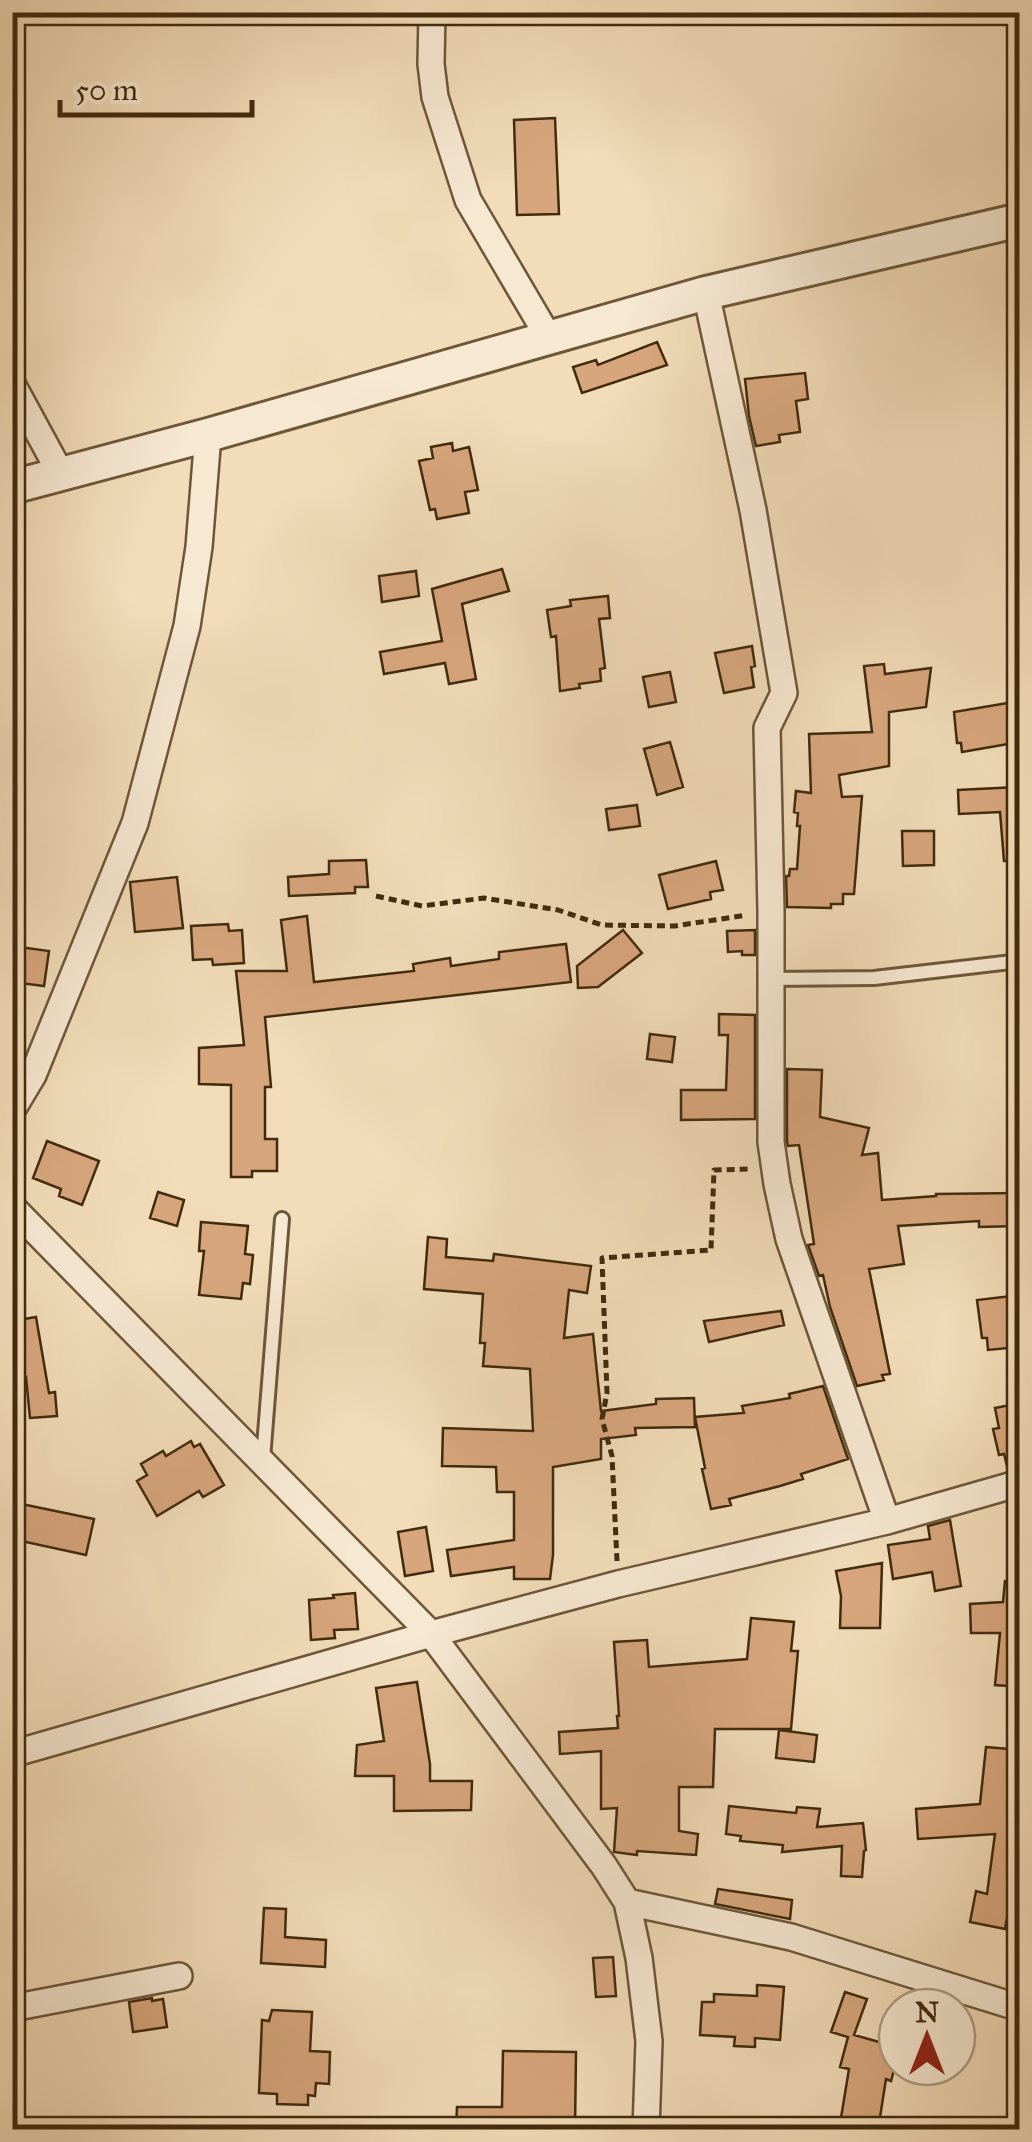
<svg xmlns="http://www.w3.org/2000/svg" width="1032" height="2142" font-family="'IM FELL Great Primer',serif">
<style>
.building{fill:#d8a67d;stroke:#412b0e;stroke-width:2.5}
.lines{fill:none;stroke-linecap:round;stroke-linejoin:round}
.service-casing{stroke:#6d5739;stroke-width:18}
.minor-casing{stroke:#6d5739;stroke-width:30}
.tertiary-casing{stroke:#6d5739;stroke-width:38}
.path{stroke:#412b0e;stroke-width:5;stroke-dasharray:8 5;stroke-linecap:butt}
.service{stroke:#f7e8d2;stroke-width:12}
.minor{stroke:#f7e8d2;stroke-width:25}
.tertiary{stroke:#f7e8d2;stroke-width:32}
</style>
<rect width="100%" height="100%" fill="#f2dcb9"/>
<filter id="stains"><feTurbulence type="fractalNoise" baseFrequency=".002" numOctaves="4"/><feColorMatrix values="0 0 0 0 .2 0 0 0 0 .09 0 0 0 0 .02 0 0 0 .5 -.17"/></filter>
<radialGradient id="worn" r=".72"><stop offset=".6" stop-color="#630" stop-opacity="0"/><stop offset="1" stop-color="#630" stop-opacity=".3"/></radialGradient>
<path class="building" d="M555,118L559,214L517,215L514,120Z
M657,342L667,365L582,393L573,367L596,360L598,365Z
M805,373L808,399L796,401L800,432L779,435L780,442L756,446L749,416L745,379Z
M452,443L453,451L469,447L478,490L465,492L469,513L437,519L435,509L430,510L419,461L433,458L431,447Z
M502,569L509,591L462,604L476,679L449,684L445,663L384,674L380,652L442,641L432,589Z
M416,571L419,596L382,602L379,576Z
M608,596L610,618L599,619L605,668L600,669L601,681L579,684L580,688L560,691L556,636L551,637L547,610L571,606L570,600Z
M752,646L755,666L751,667L754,687L724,693L715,653Z
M884,664L885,674L931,668L926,707L889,712V766L839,775L842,797L862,796L854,894H843V904H831V908L787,907L786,876H789L790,869H797L800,826H797L798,813L794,812L796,791L811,793L809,734L872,732L864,666Z
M670,672L676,702L649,707L643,677Z
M1020,701V742L962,752L961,743H957L954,712Z
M670,742L683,787L657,795L644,749Z
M1020,787V860L1004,861L1000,812L959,814L958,790Z
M637,805L640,826L609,830L606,809Z
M902,831H934V865L903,866Z
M366,860L368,887H355V893L289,896L288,877L329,874V861Z
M716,861L723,890L710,892L711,899L668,909L659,875Z
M177,877L183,928L135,932L130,882Z
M307,916L314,982L414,971L413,964L450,958L451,966L499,959V952L566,944L571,982L265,1017L271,1087H265V1139H277V1171H252V1177H231V1085L199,1084V1048L244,1045L236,971H287L281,920Z
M228,924L229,931L242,930L244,963L213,965L212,959L193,960L191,926Z
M623,930L642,953L598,987L578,988L577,966Z
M755,930V955H742V951L728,952L727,931Z
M12,946L49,951L44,986L12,982Z
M719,1014L755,1015V1119L681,1120V1090H726L728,1035H719Z
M650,1034L675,1037L672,1062L647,1059Z
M787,1069L822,1070L820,1117L869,1128L862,1155L878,1153L882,1200L936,1196V1194L1020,1193V1226L979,1227V1221L898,1226L904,1264L869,1269L890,1374L882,1375L884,1380L857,1386L830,1307L823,1275L819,1276L808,1245L814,1244L799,1145L788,1146L787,1141Z
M47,1141L99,1161L82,1205L59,1196L61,1189L33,1178Z
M158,1192L184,1200L177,1226L150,1218Z
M201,1222L248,1226L245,1254L253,1255L250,1284L243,1283L241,1299L199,1295L204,1251H199Z
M428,1237L447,1239L446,1257L493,1261L494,1254L591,1266L587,1293L569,1290L564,1338L593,1334L601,1411L656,1404V1399L694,1398L695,1427L635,1428L636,1435L601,1439V1459L553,1467V1555L550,1579H514V1567L451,1576L447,1550L514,1540V1492H497L496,1467L442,1466L443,1428L533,1431L530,1369L483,1366L485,1343H480L483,1294L424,1289Z
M1020,1295L1018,1347L988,1350L987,1338H982L977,1300Z
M781,1311L784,1325L709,1342L704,1321Z
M36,1317L49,1393L55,1392L57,1416L30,1418L26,1377L12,1380V1321Z
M823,1386L848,1459L801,1474L803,1479L780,1486L729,1499L731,1505L711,1509L702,1469L705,1468L695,1417L744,1413L742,1406L790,1398L789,1394Z
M1020,1403V1467L1008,1470L1004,1454L999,1455L993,1429L999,1428L995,1408Z
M191,1441L194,1447L200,1444L224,1485L203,1497L199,1491L157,1516L137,1481L147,1475L141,1464L163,1451L166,1456Z
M12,1502L94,1519L86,1555L12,1539Z
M950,1520L961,1586L935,1591L932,1572L893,1579L888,1545L930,1539L928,1526Z
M426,1527L433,1571L405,1576L398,1532Z
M882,1563L880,1628H840L841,1596L836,1571Z
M1005,1581L1020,1582V1687L995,1685L1000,1633H971L970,1604L1003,1602Z
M355,1593L358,1629L334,1630L335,1638L311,1640L309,1600L334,1598L333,1595Z
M751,1618L794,1622L791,1651H798L791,1729H715L713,1787H679V1831L698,1834L696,1855L637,1851V1855L614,1852L617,1808L601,1809V1751L560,1754L559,1732L618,1728L617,1716H619L614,1642L647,1640L649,1667L747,1659Z
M417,1682L430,1764V1781H472L471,1810L394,1811V1776H355L357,1745L384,1741L376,1688Z
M779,1730L817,1735L814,1762L776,1758Z
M986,1747L1020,1750V1864L1017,1863L1005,1929L970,1922L976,1891L987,1894L995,1834L918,1839L916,1809L980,1804Z
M729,1806L796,1813L797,1807L820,1809L817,1827L863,1823L866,1850L864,1851L862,1877L841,1876L842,1846L782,1852L783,1845L740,1841L741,1836L726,1834Z
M718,1889L792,1900L790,1919L715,1904Z
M264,1908L286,1909L285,1937L326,1940L325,1967L261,1963Z
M613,1957L616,1996L596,1997L593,1958Z
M757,1985L784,1987L780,2040L755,2038V2047L734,2046L735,2037L700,2035L702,2002H714V1994L757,1996Z
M845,1992L867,1999L854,2035L897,2047V2059L891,2081L886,2079L878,2130H839L849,2069L840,2067L848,2037L831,2032Z
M152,1998V2001L163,1999L167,2027L133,2032L129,2002Z
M272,2010L312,2012L310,2051L330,2052L329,2084L316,2083L315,2096L308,2095V2105L277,2104V2094L259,2093L262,2020L269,2021Z
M503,2051L576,2052L575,2130H456L457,2107H502Z"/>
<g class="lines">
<g class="service-casing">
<path id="service" d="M770,979L874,978L1020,961
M263,1459L282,1219"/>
</g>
<g class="minor-casing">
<path id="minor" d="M432,12L431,64L435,97L468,200L549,338
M706,293L753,510L784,693L767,728L771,911V1142L777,1184L789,1239L887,1521
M12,384L62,476
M12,1110L33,1075L135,823L187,626L199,547L208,435
M12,1207L431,1634L604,1866L627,1902L639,1958L649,2041L646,2130
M12,1754L431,1634L618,1584L887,1521L1020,1483
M627,1902L791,1937L1020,2008
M12,2008L179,1976"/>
</g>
<g class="tertiary-casing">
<path id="tertiary" d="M12,487L208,435L706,293L1020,220"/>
</g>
<path class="path" d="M376,896L422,906L484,898L558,910L602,925L675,926L747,915
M617,1561L612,1456L602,1419L607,1393L602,1258L711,1250L714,1170L749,1169"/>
<use href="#service" class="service"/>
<use href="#minor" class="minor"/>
<use href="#tertiary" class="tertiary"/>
</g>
<rect width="1032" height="2142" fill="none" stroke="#f2dcb9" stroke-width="50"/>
<rect x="15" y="15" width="1002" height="2112" fill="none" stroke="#412b0e" stroke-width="5"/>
<rect x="25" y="25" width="982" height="2092" fill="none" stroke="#412b0e" stroke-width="2.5"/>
<g transform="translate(927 2037)"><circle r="48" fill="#f7e8d2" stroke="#ae9c84" stroke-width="2.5"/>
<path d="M0-8L18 38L0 25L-18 38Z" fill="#8f2418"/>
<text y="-15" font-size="28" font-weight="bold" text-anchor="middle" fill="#412b0e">N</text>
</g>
<path d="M60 100v15h192v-15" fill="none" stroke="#412b0e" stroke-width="5"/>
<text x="75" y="100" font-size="30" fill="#412b0e" stroke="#f7e8d2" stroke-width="8" paint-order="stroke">50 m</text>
<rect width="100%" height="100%" filter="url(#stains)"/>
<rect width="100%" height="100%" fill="url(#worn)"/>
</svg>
